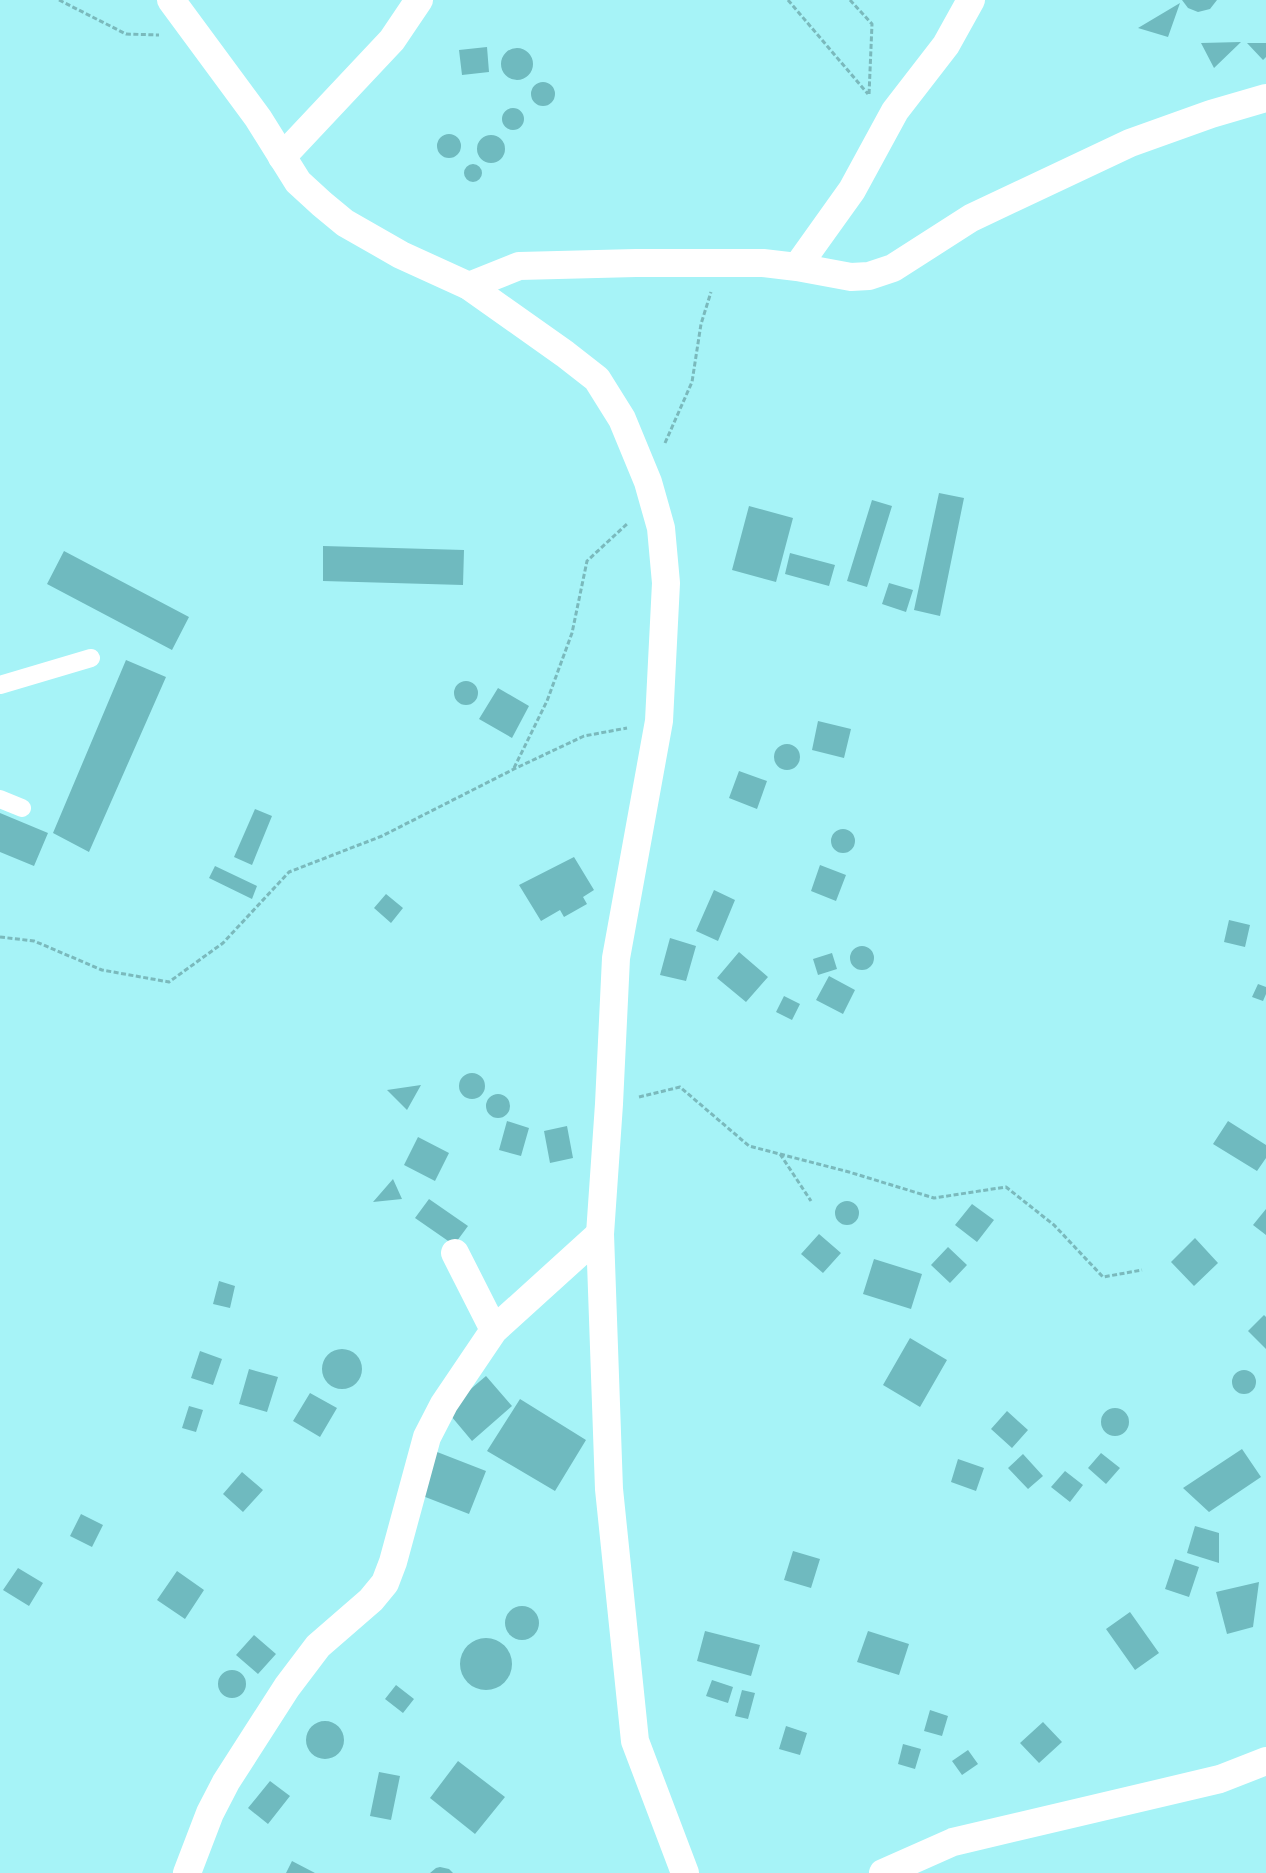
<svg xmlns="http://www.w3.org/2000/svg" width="1266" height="1873" font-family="Jost,sans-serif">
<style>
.building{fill:#6fbabf}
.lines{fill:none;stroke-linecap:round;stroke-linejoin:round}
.path{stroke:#7ab9bc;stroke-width:3;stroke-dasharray:5 2.5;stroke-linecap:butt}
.service{stroke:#fff;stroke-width:18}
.minor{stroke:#fff;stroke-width:28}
.tertiary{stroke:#fff;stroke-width:28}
</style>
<rect width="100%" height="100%" fill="#a6f3f7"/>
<path class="building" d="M1182,0H1217L1210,9L1198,12L1188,8Z
M1180,3L1168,37L1138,28Z
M1241,42L1214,68L1201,43Z
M1247,43H1266V57L1263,60Z
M487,47L489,72L462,75L459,50Z
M501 64a16 16 0 1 1 32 0a16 16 0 1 1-32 0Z
M531 94a12 12 0 1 1 24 0a12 12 0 1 1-24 0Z
M502 119a11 11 0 1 1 22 0a11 11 0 1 1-22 0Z
M437 146a12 12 0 1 1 24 0a12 12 0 1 1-24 0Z
M477 149a14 14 0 1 1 28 0a14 14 0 1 1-28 0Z
M464 173a9 9 0 1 1 18 0a9 9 0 1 1-18 0Z
M939,493L964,498L940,616L914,610Z
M872,500L892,506L867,587L847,581Z
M749,506L793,518L776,582L732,570Z
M323,546L464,550L463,585L323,581Z
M64,551L189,617L172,650L47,584Z
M790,553L835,565L829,586L785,574Z
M889,583L913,590L906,612L882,604Z
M126,660L166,677L89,852L53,833Z
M454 693a12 12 0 1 1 24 0a12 12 0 1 1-24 0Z
M498,688L529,706L512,738L479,719Z
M818,721L851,729L844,758L812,750Z
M774 757a13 13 0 1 1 26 0a13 13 0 1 1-26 0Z
M739,771L767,781L757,809L729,798Z
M255,809L272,816L252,865L234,857Z
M0,813L48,833L34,866L0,852Z
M831 841a12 12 0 1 1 24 0a12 12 0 1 1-24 0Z
M574,857L594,890L583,897L587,904L564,917L560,910L541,921L519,885Z
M820,865L846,875L836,901L811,891Z
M215,866L257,886L252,899L209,878Z
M714,890L735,900L718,941L696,931Z
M386,894L403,908L391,923L374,908Z
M1229,920L1250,925L1245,947L1224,942Z
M670,938L696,946L686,981L660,975Z
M850 958a12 12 0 1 1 24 0a12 12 0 1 1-24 0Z
M739,952L768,977L746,1002L717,978Z
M832,953L837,969L818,975L813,959Z
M829,976L855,990L843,1014L816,1000Z
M1258,984L1266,987V994L1263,1001L1252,997Z
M784,996L800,1004L792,1020L776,1012Z
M459 1086a13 13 0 1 1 26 0a13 13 0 1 1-26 0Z
M421,1085L407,1110L387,1090Z
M486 1106a12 12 0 1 1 24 0a12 12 0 1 1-24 0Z
M507,1121L529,1128L521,1156L499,1150Z
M1228,1121L1266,1145V1158L1257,1171L1213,1144Z
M567,1126L573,1158L550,1163L544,1131Z
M418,1137L449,1153L435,1181L404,1165Z
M393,1179L402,1199L373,1202Z
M429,1199L468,1226L454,1245L415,1218Z
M835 1213a12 12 0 1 1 24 0a12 12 0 1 1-24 0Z
M972,1204L994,1220L977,1242L955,1225Z
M1266,1209V1235L1253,1225Z
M819,1234L841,1253L823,1273L801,1254Z
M1195,1238L1218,1263L1194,1286L1171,1262Z
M948,1247L967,1265L950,1283L931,1265Z
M874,1259L922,1274L911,1309L863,1294Z
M219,1281L235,1286L230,1308L213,1304Z
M1264,1315L1266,1317V1349L1248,1331Z
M910,1338L947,1360L920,1407L883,1385Z
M322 1369a20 20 0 1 1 40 0a20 20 0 1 1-40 0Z
M200,1351L222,1359L213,1385L191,1378Z
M249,1369L278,1377L267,1412L239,1404Z
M1232 1382a12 12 0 1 1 24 0a12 12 0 1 1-24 0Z
M486,1376L512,1406L472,1441L446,1410Z
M310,1393L337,1408L320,1437L293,1421Z
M520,1399L586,1440L555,1491L487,1451Z
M189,1406L203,1410L196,1432L182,1428Z
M1101 1422a14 14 0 1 1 28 0a14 14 0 1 1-28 0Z
M1007,1411L1028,1430L1012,1448L991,1429Z
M1242,1449L1261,1477L1209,1512L1183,1488Z
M432,1450L486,1471L469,1514L415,1493Z
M1101,1453L1120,1468L1106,1484L1088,1468Z
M1023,1454L1043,1476L1028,1489L1008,1468Z
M958,1459L984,1468L976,1491L951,1482Z
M1065,1471L1083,1485L1070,1502L1051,1487Z
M242,1472L263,1490L243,1512L223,1494Z
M81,1514L103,1525L92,1547L70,1536Z
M1195,1526L1219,1533V1563L1187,1553Z
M793,1551L820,1559L811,1588L784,1580Z
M1175,1559L1199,1567L1189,1597L1165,1589Z
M18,1568L43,1583L29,1606L3,1590Z
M177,1571L204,1590L185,1619L157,1600Z
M1259,1582L1253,1627L1227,1634L1216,1592Z
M505 1623a17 17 0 1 1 34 0a17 17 0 1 1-34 0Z
M1130,1612L1159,1653L1135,1670L1106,1629Z
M705,1631L760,1645L751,1676L697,1661Z
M868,1631L909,1644L899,1675L857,1662Z
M254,1635L276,1654L258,1674L236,1655Z
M460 1664a26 26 0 1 1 52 0a26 26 0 1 1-52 0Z
M218 1684a14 14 0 1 1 28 0a14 14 0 1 1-28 0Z
M712,1680L733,1687L728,1703L706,1696Z
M396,1685L414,1699L403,1713L385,1699Z
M742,1690L755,1693L748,1719L735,1716Z
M930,1710L948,1716L942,1736L924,1731Z
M306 1740a19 19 0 1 1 38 0a19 19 0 1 1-38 0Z
M1043,1722L1062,1742L1039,1763L1020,1743Z
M786,1726L807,1733L800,1755L779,1749Z
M903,1744L921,1749L915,1769L898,1764Z
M968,1750L978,1764L962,1775L952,1761Z
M458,1761L505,1797L475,1834L430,1798Z
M379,1772L400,1776L391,1820L370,1816Z
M270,1781L290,1796L268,1824L248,1808Z
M292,1861L315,1873H286Z
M440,1867L449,1869L453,1873H430L436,1868Z"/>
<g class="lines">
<path class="path" d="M59,0L126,34L159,35
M788,0L868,94
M850,0L872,24L869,95
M665,443L692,382L701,324L711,292
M514,768L547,701L572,633L587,561L628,523
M0,937L34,941L102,970L169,982L223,943L289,872L382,836L514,769L584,736L627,728
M639,1097L680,1087L749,1146L849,1172L934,1198L1006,1187L1054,1225L1103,1277L1142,1270
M780,1154L811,1201"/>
<path class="service" d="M0,685L91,658
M0,799L22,808"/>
<path class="minor" d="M282,157L392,40L419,0
M797,267L852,190L895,111L946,45L971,0
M469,286L519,266L636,263H763L797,267L851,277L869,276L893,268L971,218L1130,143L1211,114L1266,98
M455,1253L494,1330
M187,1873L210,1813L226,1782L287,1687L318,1646L371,1600L385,1583L393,1562L427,1437L444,1404L494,1330L600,1234
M883,1873L953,1842L1220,1779L1266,1761"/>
<path class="tertiary" d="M171,0L258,118L298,182L322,204L345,223L401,255L469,286L565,354L597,379L622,419L648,482L661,528L666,583L659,721L616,958L609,1104L600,1234L609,1489L635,1741L685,1873"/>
</g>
</svg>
